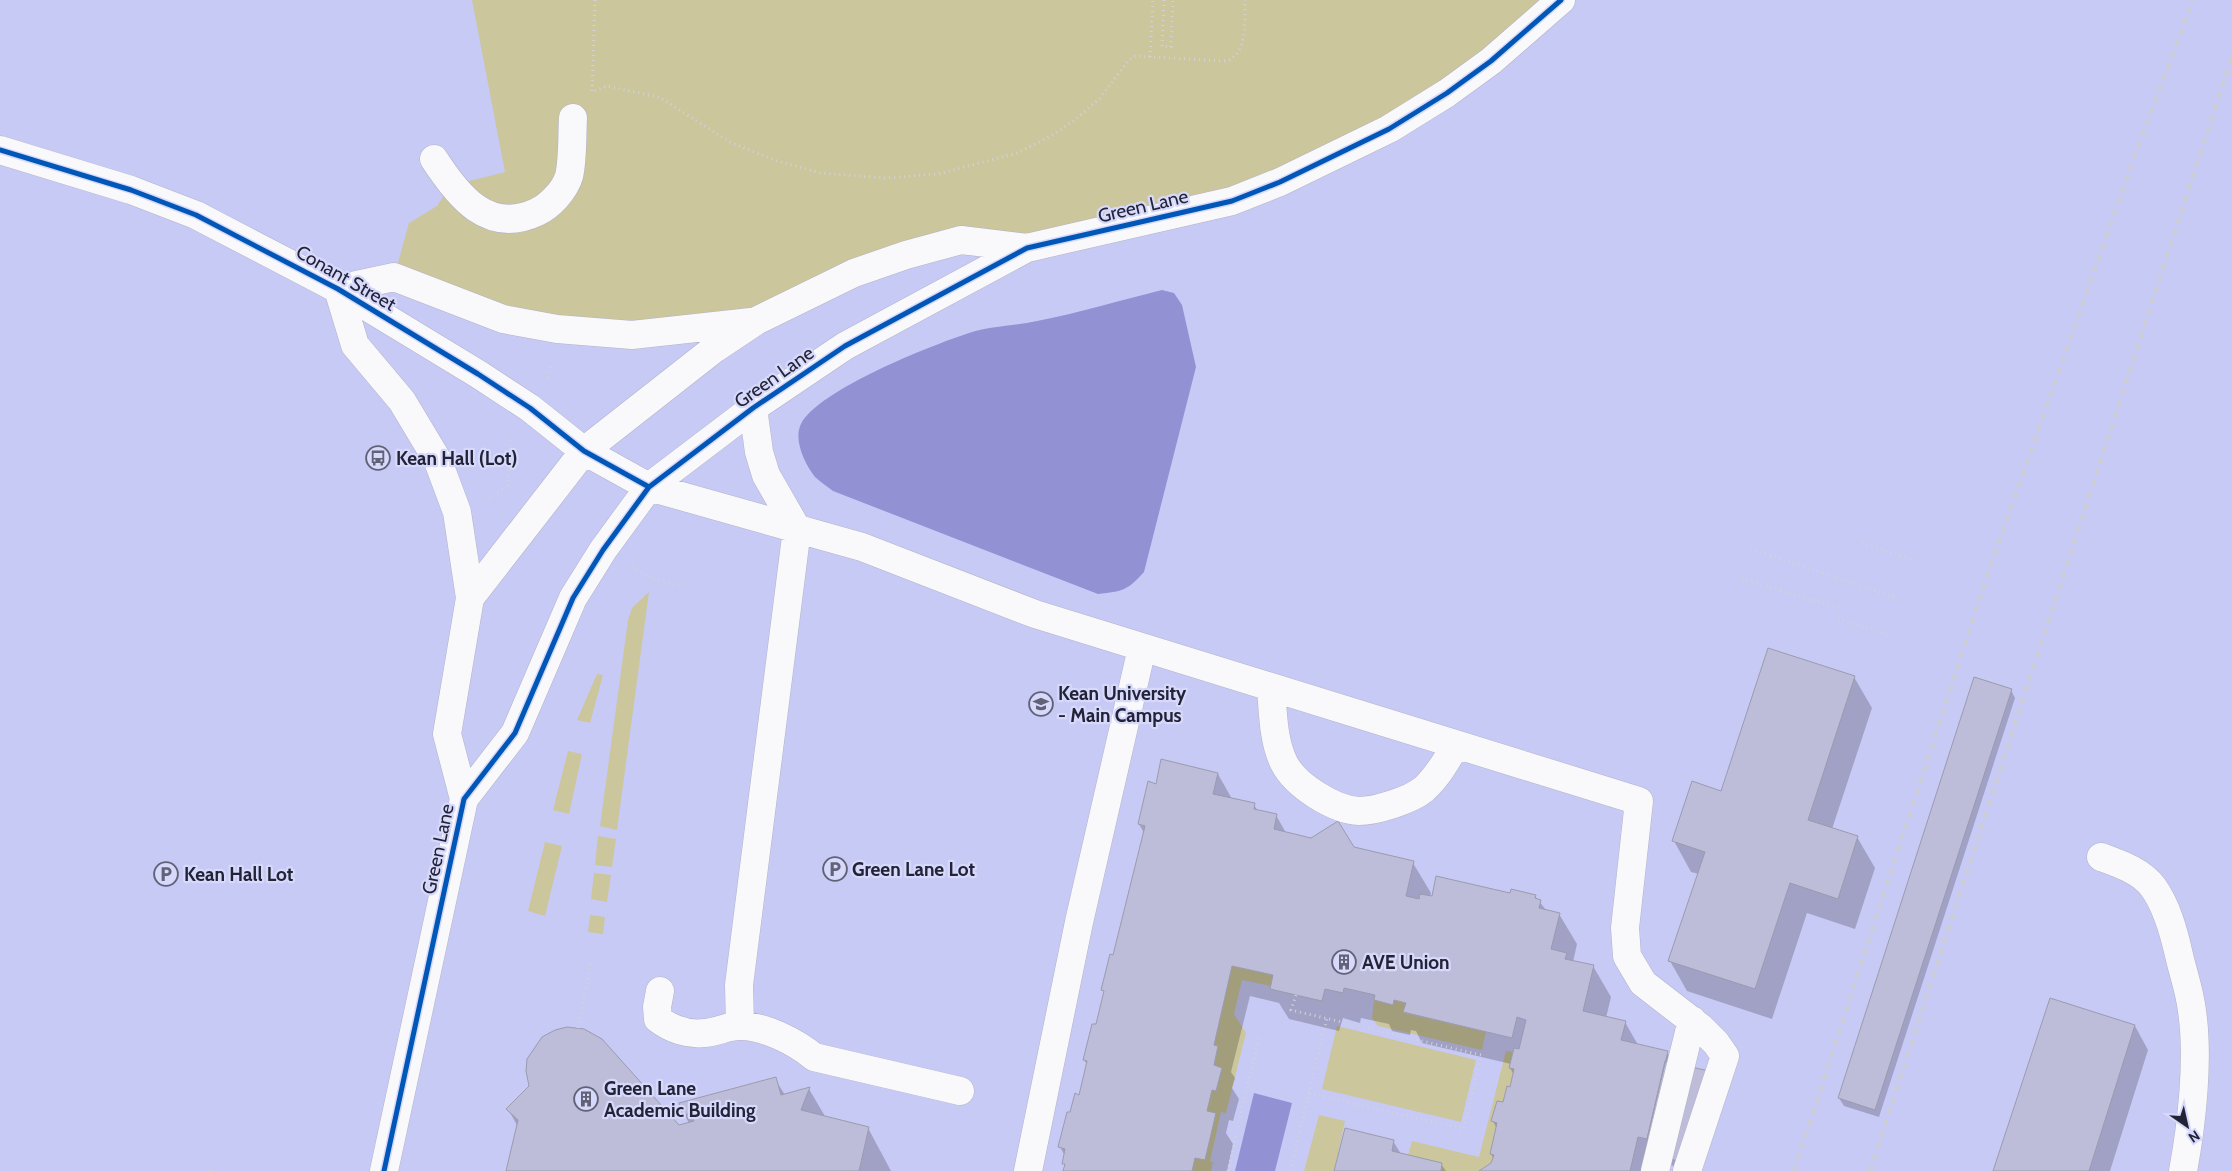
<svg xmlns="http://www.w3.org/2000/svg" width="2232" height="1171" font-family="Cabin,sans-serif">
<style>
.built{fill:#c8caf6}
.green{fill:#cbc69c}
.water{fill:#9291d4}
.shadow{fill:#0003}
.building{fill:#bdbdd9;stroke:#9a9bae}
.lines{fill:none;stroke-linecap:round;stroke-linejoin:round}
.minor-casing{stroke:#b2b3c8;stroke-width:29}
.path{stroke:#d2d2da;stroke-width:3;stroke-dasharray:1 4;stroke-linecap:butt}
.minor{stroke:#f9f9fc;stroke-width:28}
.rail{stroke:#cdcdd5;stroke-width:4;stroke-dasharray:6 6;stroke-linecap:butt}
.cycleway-casing{stroke:#d7d9fb;stroke-width:8}
.cycleway{stroke:#0057b8;stroke-width:5}
.labels{text-anchor:middle;dominant-baseline:central;stroke-width:4.5;stroke-linejoin:round;paint-order:stroke}
.street-label{font-size:19px;fill:#232338;stroke:#d7d9fb}
.poi-label{font-size:19px;font-weight:bold;fill:#232338;stroke:#d7d9fb;text-anchor:start}
</style>
<rect width="100%" height="100%" fill="#d4d5ec"/>
<path class="built" d="M0,0H2232V1171H0Z"/>
<path class="green" d="M472,0H1561L1491,61L1280,182L1027,248L961,240L756,321L557,329L394,277L409,223L437,206L445,194L461,183L505,172Z
M649,592L617,830L600,826L628,620L632,608Z
M597,674L603,675L590,723L577,720Z
M568,751L582,754L569,814L553,810Z
M598,836L616,839L612,867L595,865Z
M545,842L562,846L545,916L528,911Z
M594,873L611,875L607,902L591,899Z
M590,915L605,917L603,934L588,932Z
M1232,966L1273,975L1271,986L1242,980L1234,1014L1246,1033L1226,1113L1221,1112L1210,1161L1213,1162L1211,1171H1192L1195,1158L1216,1113L1207,1111L1212,1090L1216,1091L1222,1068L1214,1065V1045Z
M1374,1000L1392,1005L1394,1000L1406,1003L1404,1013L1486,1032L1482,1050L1378,1026L1372,1018Z
M1337,1026L1476,1060L1461,1122L1322,1089Z
M1506,1051L1513,1052L1509,1068L1514,1069L1510,1087L1507,1086L1503,1102L1497,1101L1491,1121L1497,1123L1490,1154L1494,1155L1491,1163L1479,1171H1441L1442,1163L1408,1155L1412,1141L1479,1157Z
M1319,1115L1345,1121L1334,1171H1304Z"/>
<path class="water" d="M1162,290L1174,293L1182,305L1196,367L1144,572C1127,591 1123,591 1098,594L833,491C827,486 820,482 815,477C805,464 793,440 801,424C818,390 932,345 969,333C990,326 1015,326 1037,321C1079,313 1121,300 1162,290Z
M1254,1093L1292,1103L1275,1171H1235Z"/>
<path class="shadow" d="M1854,677L1872,708L1832,829L1857,837L1875,868L1855,929L1807,913L1772,1019L1687,991L1670,961L1699,874L1691,872L1674,841L1721,792Z
M2011,690L2015,698L1879,1117L1844,1106L1839,1098Z
M1218,774L1232,799L1254,805L1258,811L1276,815L1286,833L1413,863L1431,893L1430,897L1511,894L1535,896L1546,910L1559,914L1577,944L1573,962L1593,966L1611,997L1606,1018L1625,1022L1638,1045L1667,1052L1674,1064L1690,1170L1665,1164L1654,1171H1481L1492,1164L1494,1159L1491,1154L1497,1129L1493,1121L1511,1088L1514,1075L1510,1068L1511,1064L1422,1043L1416,1031L1411,1030L1410,1035L1392,1031L1389,1024L1361,1018L1360,1023L1343,1018L1339,1031L1289,1019L1279,1003L1250,996L1231,1072L1235,1078L1232,1088L1239,1099L1233,1121L1229,1120L1226,1133L1233,1144L1227,1171H1064L1065,1156L1060,1147L1071,1114L1080,1096L1088,1066L1084,1060L1097,1026L1105,994L1103,990L1114,957L1144,833L1139,824L1157,785Z
M2050,1000L2135,1026L2148,1050L2110,1171H1995Z
M775,1079L785,1095L809,1089L826,1118L868,1128L891,1171H507L518,1127L508,1109L679,1126L689,1123L684,1114Z
M1393,1141L1401,1154L1441,1164L1446,1171H1336Z"/>
<path class="building" d="M1768,648L1855,676L1808,820L1858,836L1838,899L1790,883L1755,989L1668,961L1705,852L1672,841L1692,781L1721,791Z
M1974,677L2012,689L1875,1110L1838,1098Z
M1161,759L1218,773L1213,794L1255,803L1254,809L1277,814L1274,829L1311,838L1338,821L1354,847L1414,861L1406,896L1419,899L1420,894L1432,896L1436,876L1510,893L1511,889L1536,895L1535,898L1541,900L1539,908L1560,913L1551,949L1567,953L1565,959L1594,965L1583,1011L1626,1021L1621,1040L1668,1051L1647,1139L1638,1137L1630,1171H1479L1491,1163L1494,1155L1490,1154L1497,1123L1491,1121L1497,1101L1503,1102L1507,1086L1510,1087L1514,1069L1509,1068L1514,1048L1519,1049L1526,1020L1517,1017L1512,1038L1403,1012L1406,1003L1394,1000L1393,1005L1374,1000L1375,995L1344,988L1343,993L1325,989L1322,1001L1270,989L1273,975L1232,966L1214,1045L1218,1046L1214,1065L1222,1068L1216,1091L1212,1090L1207,1111L1216,1113L1205,1160L1195,1158L1192,1171H1063L1065,1164H1062L1065,1149L1058,1147L1067,1112H1070L1075,1093L1079,1095L1087,1061L1083,1060L1092,1024H1096L1104,991L1101,990L1110,954L1113,955L1145,826L1138,824L1148,781L1156,784Z
M2050,998L2135,1025L2089,1171H1993Z
M567,1027L584,1029L602,1039L679,1125L694,1121L691,1113L683,1115L679,1103L776,1077L781,1095L810,1087L801,1110L869,1127L859,1171H506L518,1120L506,1109L529,1086L526,1071L527,1059L542,1037L555,1030Z
M1665,1061L1709,1071L1686,1163L1654,1155L1657,1141L1647,1139Z
M1345,1128L1394,1140L1392,1151L1442,1163L1441,1171H1334Z"/>
<g class="lines">
<g class="minor-casing">
<path id="minor" d="M0,150L131,190L196,215L338,289L478,374L530,408L584,451L649,487L862,547L1035,614L1639,801L1625,928L1627,956L1643,983L1700,1027L1716,1043L1725,1056L1687,1171
M434,159C458,196 488,235 537,212C550,206 565,190 569,176C573,160 572,135 573,118
M338,289L394,277L503,319L557,329L632,335L751,322
M338,289L355,345L402,401L438,461L457,512L470,598
M1271,688C1273,712 1273,741 1284,763C1295,785 1334,810 1359,811C1376,811 1411,800 1424,789C1437,777 1446,762 1455,746
M464,799L447,734L470,598L584,451L714,349L756,321L854,273L906,255L961,240L1027,248
M2101,857C2120,864 2141,871 2153,887C2167,906 2174,933 2179,955C2183,973 2190,992 2192,1011C2199,1059 2192,1123 2183,1171
M660,991L657,1007L658,1019C671,1029 688,1035 705,1033C717,1032 728,1026 739,1026C763,1025 796,1042 814,1057L960,1091
M740,1026L739,985L797,529L766,475L759,452L753,408
M384,1171L464,799L515,733L573,598L603,550L649,487L753,408L845,346L1027,248L1232,201L1280,182L1389,129L1447,93L1491,61L1561,0
M1028,1171L1079,922L1142,648
M1655,1171L1692,1020"/>
</g>
<path class="path" d="M1164,0L1162,46L1171,47L1173,0
M1150,57L1153,0
M592,91L595,0
M595,91L606,86L659,97L730,142L774,160L821,173L885,178L938,174L1017,153L1051,136L1075,120L1100,98L1128,61L1135,56L1226,61C1249,54 1244,20 1245,0
M547,377L552,364
M508,486V448L511,437
M489,498L508,486
M1862,543L1915,560
M1751,549L1902,600
M632,567L654,579L682,586
M1742,578L1841,609
M1838,619L1890,636
M1296,995L1291,1010L1481,1055L1464,1129L1309,1093
M578,1028L591,962
M208,1170L209,1171
M1228,1171L1259,1037
M1290,1171L1327,1018"/>
<use href="#minor" class="minor"/>
<path class="rail" d="M1794,1171L1985,582L2131,166L2193,0
M1870,1171L2232,56"/>
<g class="cycleway-casing">
<path id="cycleway" d="M0,150L131,190L196,215L338,289L478,374L530,408L584,451L649,487
M384,1171L464,799L515,733L573,598L603,550L649,487L753,408L845,346L1027,248L1232,201L1280,182L1389,129L1447,93L1491,61L1561,0"/>
</g>
<use href="#cycleway" class="cycleway"/>
</g>
<defs>
<g id="bus-ring" transform="scale(1.25)"><circle r="9.5" fill="#d7d9fb" stroke="#616177" stroke-width="1.5"/><path d="M-5-6H5V4H4V6H2V4H-2V6H-4V4H-5ZM-3.5-4V0h7V-4ZM-3.5 1.2v1.5H-2V1.2ZM2 1.2v1.5H3.5V1.2Z" fill="#616177"/></g>
<g id="university-ring" transform="scale(1.25)"><circle r="9.5" fill="#d7d9fb" stroke="#616177" stroke-width="1.5"/><path d="M0-5L7-2L0 1L-7-2ZM-4 1L0 2.5L4 1V4Q0 6-4 4Z" fill="#616177"/></g>
<g id="parking-ring" transform="scale(1.25)"><circle r="9.5" fill="#d7d9fb" stroke="#616177" stroke-width="1.5"/><path d="M-3.5-5.5H1a3.5 3.5 0 0 1 0 7H-1V5.5H-3.5ZM-1-3.4V-.6H.8a1.4 1.4 0 0 0 0-2.8Z" fill="#616177"/></g>
<g id="building-ring" transform="scale(1.25)"><circle r="9.5" fill="#d7d9fb" stroke="#616177" stroke-width="1.5"/><path d="M-4-6H4V6H1V3H-1V6H-4ZM-2.5-4.3h1.7v1.8h-1.7ZM.8-4.3h1.7v1.8H.8ZM-2.5-1h1.7V.8h-1.7ZM.8-1h1.7V.8H.8Z" fill="#616177"/></g>
</defs>
<g fill-rule="evenodd">
<use href="#bus-ring" x="378" y="458"/>
<use href="#university-ring" x="1041" y="704"/>
<use href="#parking-ring" x="835" y="869"/>
<use href="#parking-ring" x="166" y="874"/>
<use href="#building-ring" x="1344" y="962"/>
<use href="#building-ring" x="586" y="1099"/>
</g>
<g class="labels">
<g class="street-label">
<text transform="translate(1143 206) rotate(-13)">Green Lane</text>
<text transform="translate(346 278) rotate(30)">Conant Street</text>
<text transform="translate(774 377) rotate(-35)">Green Lane</text>
<text transform="translate(438 849) rotate(-78)">Green Lane</text>
</g>
<g class="poi-label">
<text x="396" y="458">Kean Hall (Lot)</text>
<text x="1058" y="693">Kean University<tspan x="1058" dy="22">- Main Campus</tspan></text>
<text x="852" y="869">Green Lane Lot</text>
<text x="184" y="874">Kean Hall Lot</text>
<text x="1362" y="962">AVE Union</text>
<text x="604" y="1088">Green Lane<tspan x="604" dy="22">Academic Building</tspan></text>
</g>
</g>
<g transform="translate(2187 1126) rotate(146)" stroke="#d7d9fb" stroke-width="4" paint-order="stroke">
<path d="M0-4L9 19L0 12L-9 19Z" fill="#232338"/>
<text y="-8" font-size="14" font-weight="bold" text-anchor="middle" fill="#232338">N</text>
</g>
</svg>
